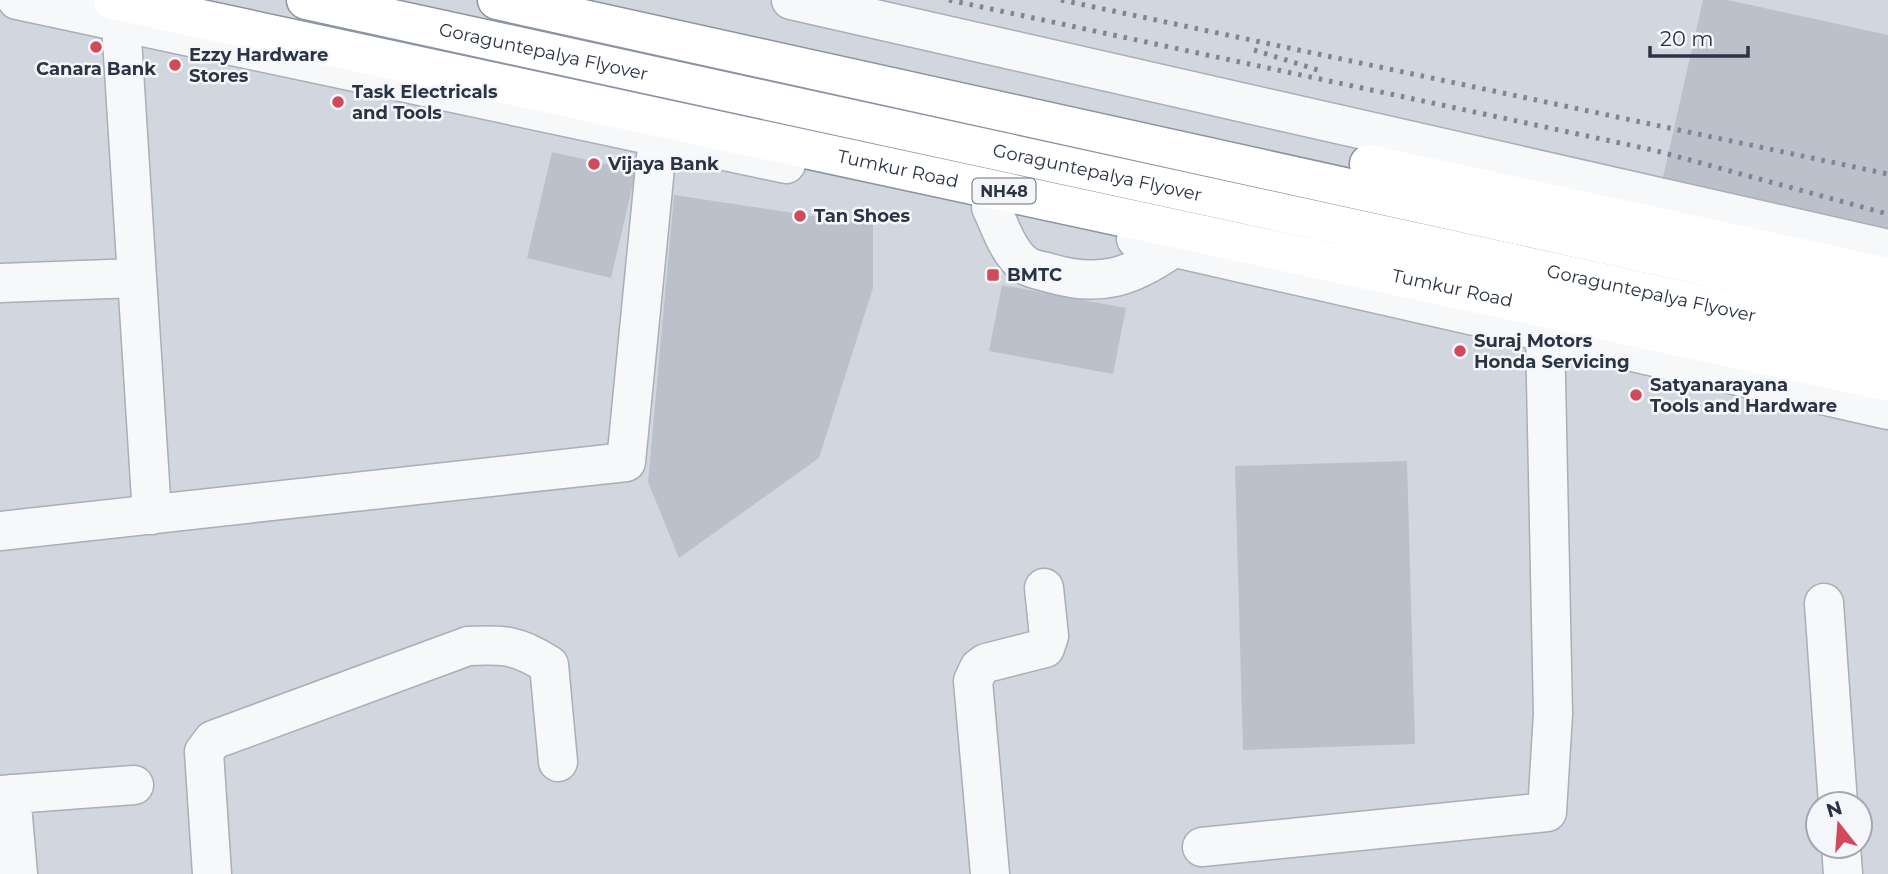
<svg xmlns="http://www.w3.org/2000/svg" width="1888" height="874" font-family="Montserrat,sans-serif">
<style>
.built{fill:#d2d6de;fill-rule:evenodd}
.building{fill:#bbc0ca}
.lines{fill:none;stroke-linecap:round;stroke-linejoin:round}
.minor-casing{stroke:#a9aeb7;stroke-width:41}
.highway-casing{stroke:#8b94a3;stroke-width:41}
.minor{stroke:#f7f8fa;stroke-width:38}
.highway{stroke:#fff;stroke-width:38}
.rail{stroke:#7d8696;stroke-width:5;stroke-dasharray:3.5 7;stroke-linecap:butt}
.poi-dot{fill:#d1495b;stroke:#f4f6f9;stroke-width:2.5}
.labels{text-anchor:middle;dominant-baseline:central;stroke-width:5;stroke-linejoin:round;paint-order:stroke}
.shield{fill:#f4f6f9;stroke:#676e7b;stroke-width:2}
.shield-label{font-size:16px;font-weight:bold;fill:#2b3445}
.street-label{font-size:18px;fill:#2b3445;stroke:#f4f6f9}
.poi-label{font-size:18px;font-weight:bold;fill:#2b3445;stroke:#f4f6f9;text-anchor:start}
</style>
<rect width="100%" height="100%" fill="#e4e7ec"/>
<path class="built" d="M0,0H1888V874H0ZM1818,804H1860V846H1818Z"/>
<path class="building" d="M1703,0H1728L1888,35V250L1658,199Z
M552,152L636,171L611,278L527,258Z
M674,195L873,225V288L819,458L679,558L648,482Z
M1002,285L1126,308L1113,374L989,351Z
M1407,461L1415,744L1243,750L1235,466Z"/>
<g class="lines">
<g class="minor-casing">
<path id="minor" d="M17,0L786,164
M791,0L1888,249
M121,23L152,515
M991,207C1000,226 1008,252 1024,264C1030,269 1043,271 1050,273C1100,288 1132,277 1173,248
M1136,239L1888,410
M0,283L136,278
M0,531L626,462L658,137
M1824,603L1838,804
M11,794L18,874
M0,795L134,785
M1841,846L1843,874
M1202,847L1547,812L1553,714L1545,332
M212,874L204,752L213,740L468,646C504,644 518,645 549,665L558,762
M990,874L973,681L979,668L986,663L1045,648L1049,636L1044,588"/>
</g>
<g class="highway-casing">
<g id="highway">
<path id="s1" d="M113,0L1888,382"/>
<path id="s2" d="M306,0L1888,345"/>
<path d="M497,0L1888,307"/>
<path d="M1369,164L1888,277"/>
</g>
</g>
<use href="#minor" class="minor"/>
<use href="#highway" class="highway"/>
<path class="rail" d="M949,0L1653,150L1888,214
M1061,0L1888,174
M1254,50L1318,70"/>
</g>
<g class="poi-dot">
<circle cx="96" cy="47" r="7"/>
<circle cx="175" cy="65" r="7"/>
<circle cx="338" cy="102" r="7"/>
<circle cx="594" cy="164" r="7"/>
<circle cx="800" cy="216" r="7"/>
<rect x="986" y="268" width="14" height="14" rx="3.5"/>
<circle cx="1460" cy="351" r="7"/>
<circle cx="1636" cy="395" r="7"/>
</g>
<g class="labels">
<rect class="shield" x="972.5" y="178.5" width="63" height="25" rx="5"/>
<g class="shield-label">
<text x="1004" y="191">NH48</text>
</g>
<g class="street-label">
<text stroke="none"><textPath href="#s2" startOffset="243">Goraguntepalya Flyover</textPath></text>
<text stroke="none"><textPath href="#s1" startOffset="803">Tumkur Road</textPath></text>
<text stroke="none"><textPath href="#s2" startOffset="810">Goraguntepalya Flyover</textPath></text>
<text stroke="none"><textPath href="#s1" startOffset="1370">Tumkur Road</textPath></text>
<text stroke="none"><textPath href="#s2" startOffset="1377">Goraguntepalya Flyover</textPath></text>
</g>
<g class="poi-label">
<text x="189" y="55">Ezzy Hardware<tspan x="189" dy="21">Stores</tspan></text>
<text x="96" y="69" text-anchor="middle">Canara Bank</text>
<text x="352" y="92">Task Electricals<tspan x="352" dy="21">and Tools</tspan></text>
<text x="608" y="164">Vijaya Bank</text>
<text x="814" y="216">Tan Shoes</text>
<text x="1007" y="275">BMTC</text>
<text x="1474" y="341">Suraj Motors<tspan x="1474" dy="21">Honda Servicing</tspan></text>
<text x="1650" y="385">Satyanarayana<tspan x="1650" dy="21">Tools and Hardware</tspan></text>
</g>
</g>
<g transform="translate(1839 825) rotate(343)"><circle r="33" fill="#f4f6f9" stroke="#a4a8b1" stroke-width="2"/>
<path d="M0-5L12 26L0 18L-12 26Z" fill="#d1495b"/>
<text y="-10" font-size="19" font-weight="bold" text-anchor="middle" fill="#2b3445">N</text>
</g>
<path d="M1650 46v10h98v-10" fill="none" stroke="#2b3445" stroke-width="3.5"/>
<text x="1660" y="46" font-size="21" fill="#2b3445" stroke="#f4f6f9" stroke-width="5" paint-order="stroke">20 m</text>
</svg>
